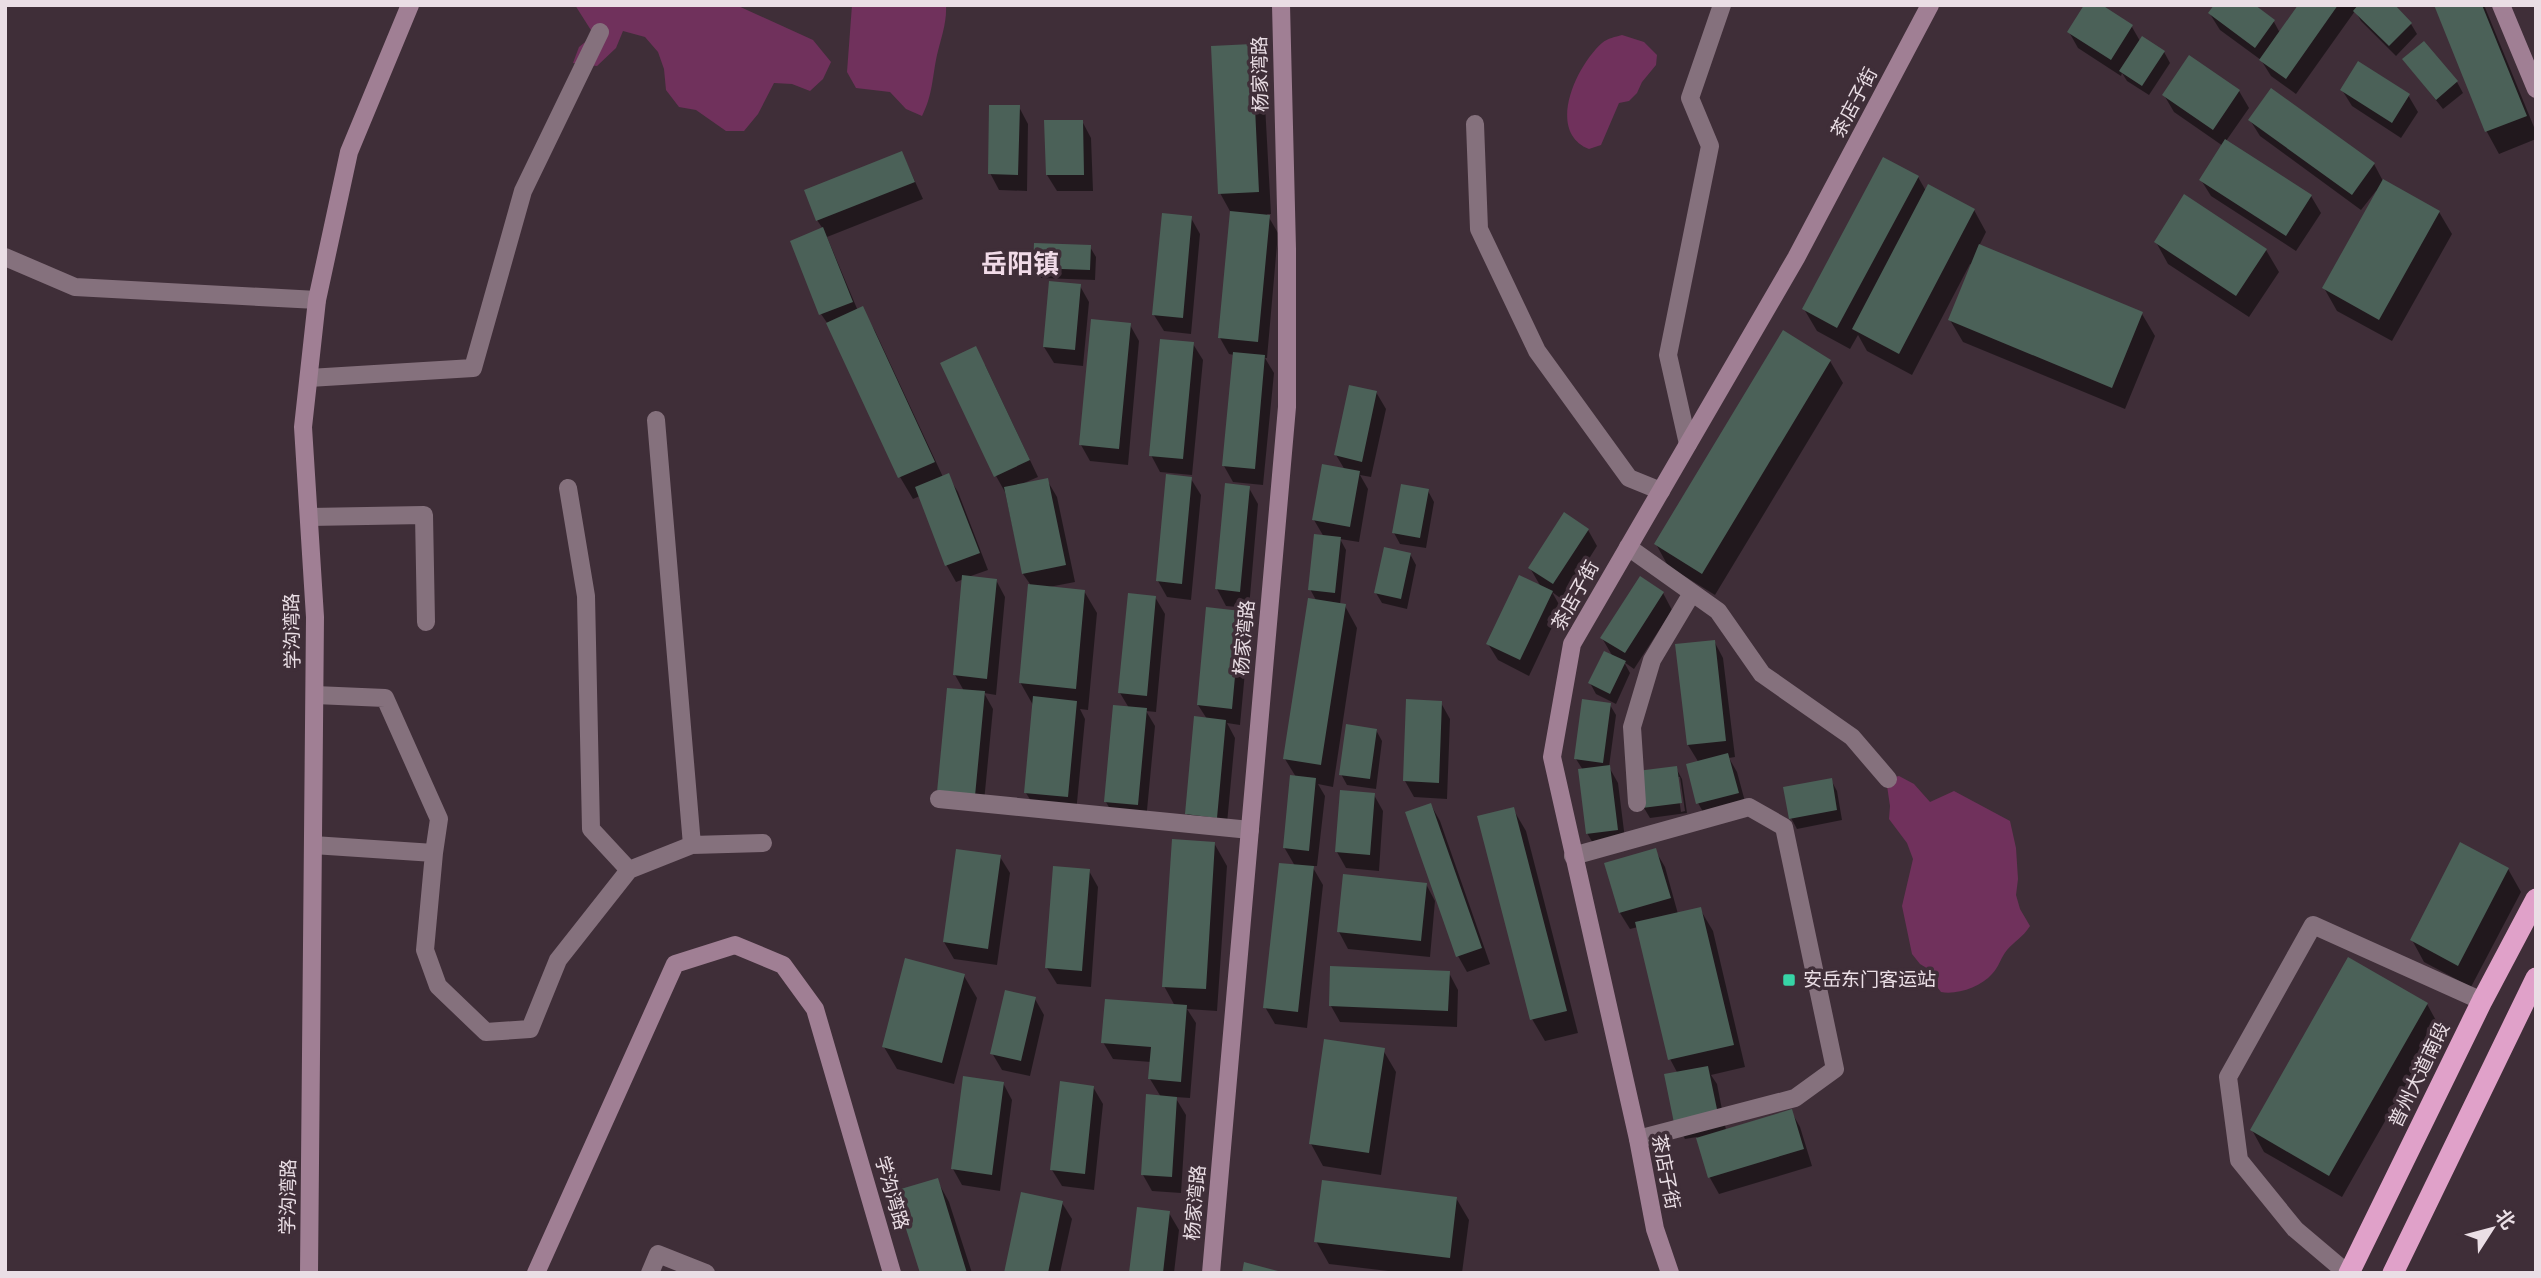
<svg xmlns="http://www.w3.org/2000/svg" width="2541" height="1278" font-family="'Sofia Sans Condensed','Noto Sans SC',sans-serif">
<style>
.green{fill:#70315c}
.shadow{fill:#0007;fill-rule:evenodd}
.building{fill:#4b6158}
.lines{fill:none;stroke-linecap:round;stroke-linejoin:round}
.street{stroke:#85717d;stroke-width:18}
.secondary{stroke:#a07f94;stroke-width:18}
.highway{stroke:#e0a1c9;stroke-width:21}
.poi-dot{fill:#37d4a6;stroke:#3f2e38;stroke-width:2.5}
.labels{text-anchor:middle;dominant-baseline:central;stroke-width:7;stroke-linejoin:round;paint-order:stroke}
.street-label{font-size:19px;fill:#eadee5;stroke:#3f2e38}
.poi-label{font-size:19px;fill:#eadee5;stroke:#3f2e38;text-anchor:start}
.district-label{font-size:26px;font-weight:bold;fill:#f1dbe8;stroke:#3f2e38}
</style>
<rect width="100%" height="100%" fill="#3f2e38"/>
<path class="green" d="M575,5H736L813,40L831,62L823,79L810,91L792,84L774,83L758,114L744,131H726L696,110L679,107L666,90L664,69L658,52L645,37L623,31L616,48L597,66L573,63L579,47L594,35Z
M852,5H946C947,23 941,38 937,55C932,78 933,94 922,116L906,109L890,92L856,88L847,72Z
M1622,35L1644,42L1657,55L1656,65L1642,82L1637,93L1629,101L1619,103L1601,145L1589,149C1545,131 1577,65 1602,43C1608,38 1615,37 1622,35Z
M1899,776L1914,784L1930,802L1954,791L2010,821L2016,848L2018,879L2016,895L2020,909L2030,926C2023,937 2015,941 2007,950C2001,957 1999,967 1992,974C1981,987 1957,995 1941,992L1934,983L1930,970L1920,964L1912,954L1902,906L1913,859L1907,843L1889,819L1890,806L1886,779Z"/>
<path class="shadow" d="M2099,5L2132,27L2140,41L2164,52L2170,63L2149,95L2127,81L2122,73L2121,76L2078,48L2069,32Z
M2300,5H2392L2411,24L2417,34L2396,56L2361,21L2355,11L2296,94L2271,76L2261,60L2220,30L2210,14L2274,22L2280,33Z
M2436,5H2484L2536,132V139L2499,154L2487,132Z
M1251,46L1263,68L1271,214H1267L1278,233L1267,358H1265L1274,373L1263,485L1233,482L1224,466L1234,355L1229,354L1220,338L1231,213L1220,193Z
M2190,58L2239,91L2249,108L2226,141L2311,196L2321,213L2296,251L2211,196L2201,180L2223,146L2174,112L2164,95Z
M2404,60L2457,82L2463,93L2443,109Z
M2342,90L2408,95L2418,112L2401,138L2352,106Z
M1019,107L1028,124L1027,191L999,190L990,173Z
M2250,120L2374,164L2383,181L2439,212L2452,234L2392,341L2337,311L2324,288L2378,192L2376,191L2361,210L2260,136Z
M1082,121L1091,138L1093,191H1057L1047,175Z
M902,153L923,199L827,237L858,311L862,309L875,331L943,477L948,476L958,492L988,570L968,577L996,580L1005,597L996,695L984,693L993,709L983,812L939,792L964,691L955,675L964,579L956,582L947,566L920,496L913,499L900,477L832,330L821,314L792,242L823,229L817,220Z
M1918,177L1926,191L1974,210L1986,232L1979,246L2142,314L2155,336L2125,409L1963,342L1950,320L1972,265L1970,264L1912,375L1867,351L1858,335L1850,349L1817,331L1804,309Z
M1191,218L1200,234L1191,334L1164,331L1154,315Z
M2156,242L2266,250L2279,272L2249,317L2168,264Z
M1090,247L1096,257L1095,280L1041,278L1035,267Z
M1080,286L1089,302L1083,366L1054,363L1044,347Z
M1130,325L1139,341L1128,465L1090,461L1081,445Z
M1193,344L1203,360L1192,475L1160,472L1151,455Z
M1830,361L1843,383L1715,595L1668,566L1656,544Z
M985,365L1038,477L1024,483L1047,480L1057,497L1075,582L1049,587L1084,591L1097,613L1088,710L1080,709L1085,719L1076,813L1036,809L1026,793L1033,705L1020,682L1030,584L1023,574L1005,492L996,476Z
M1376,392L1386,409L1371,477L1360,475L1368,489L1359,542L1340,539L1346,550L1340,605L1345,606L1357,628L1333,787L1318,784L1325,796L1317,866H1312L1323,885L1307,1028L1275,1024L1265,1007L1295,866L1284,847L1296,777L1285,759L1317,602L1310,589L1324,537L1314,520L1345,470L1336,455Z
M1191,479L1201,495L1191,600L1167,597L1158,581Z
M1249,488L1258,504L1249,608L1226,606L1217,589Z
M1428,491L1434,502L1426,548L1400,544L1394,533Z
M1588,530L1597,546L1563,600L1552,592L1561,608L1529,676L1498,660L1488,644L1541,587L1530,568Z
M1410,554L1416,565L1407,609L1382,603L1376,593Z
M1663,593L1672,610L1634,669L1624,662L1630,673L1616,704L1596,694L1590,683L1613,657L1602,638Z
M1155,597L1165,614L1156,712L1146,711L1155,726L1146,821L1115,818L1106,802L1129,708L1120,693Z
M1240,612L1249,629L1240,725L1227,723L1235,738L1226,834L1196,830L1187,814L1207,719L1198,705Z
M1714,641L1723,658L1735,757L1729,758L1737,772L1747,809L1707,819L1698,803L1699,763L1688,745Z
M1441,703L1450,719L1447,799L1414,797L1405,781Z
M1610,705L1616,715L1609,767L1618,783L1626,847L1597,850L1587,833L1583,770L1576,759Z
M1376,730L1382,741L1376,789L1347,785L1341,774Z
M1676,768L1682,779L1687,813L1650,818L1644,808ZM1676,777H1680L1685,811L1681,812Z
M1831,780L1837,791L1842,820L1797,829L1791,818Z
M1374,795L1383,811L1379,871L1346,868L1337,852Z
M1431,805L1440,821L1490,964L1467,972L1458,956Z
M1513,809L1526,831L1578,1033L1545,1041L1532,1019Z
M1214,843L1227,866L1217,1011L1187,1009L1196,1023L1190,1098L1175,1097L1186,1115L1181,1193L1152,1191L1143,1175L1161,1097L1150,1079L1151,1062L1113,1059L1103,1042L1175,1006L1164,986Z
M1655,850L1665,867L1678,914L1700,909L1713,931L1745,1067L1711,1075L1717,1084L1726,1130L1791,1111L1800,1127L1812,1166L1719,1194L1710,1178L1697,1137L1685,1139L1676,1123L1678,1074L1670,1059L1638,927L1630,929L1620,913L1606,864Z
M1000,857L1010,873L997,965L954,959L944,942Z
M2508,869L2521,892L2471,987L2424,962L2412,940Z
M1089,871L1098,887L1091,987L1057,984L1047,968Z
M1426,884L1435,901L1430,957L1348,949L1339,932Z
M1449,973L1458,990L1457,1027L1340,1022L1331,1006Z
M964,976L977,998L954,1084L897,1069L884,1047Z
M1035,999L1044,1015L1030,1076L1002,1070L992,1053Z
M2427,1004L2439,1026L2342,1197L2264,1152L2252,1130Z
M1383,1050L1396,1072L1381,1175L1323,1166L1311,1144Z
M1003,1083L1012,1100L1000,1191L962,1185L953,1169Z
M1093,1087L1103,1104L1094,1190L1062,1186L1052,1170Z
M937,1180L949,1202L972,1273H922Z
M1456,1198L1469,1220L1462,1273H1405L1329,1264L1316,1241Z
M1062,1203L1072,1219L1060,1273H1006Z
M1169,1213L1179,1230L1174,1273H1131Z"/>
<path class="building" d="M2084,5H2102L2133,25L2111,60L2067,32Z
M2214,5H2255L2275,20L2255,48L2208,13Z
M2298,5H2338L2286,79L2259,60Z
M2358,5H2395L2412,23L2389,46L2353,11Z
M2434,5H2482L2527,116L2485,132Z
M2142,36L2165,51L2142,86L2119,71Z
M2424,41L2458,81L2436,100L2402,59Z
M1252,44L1259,192L1218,194L1211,46Z
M2189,55L2240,90L2213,130L2162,95Z
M2358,61L2410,94L2392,123L2340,90Z
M2271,88L2375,163L2352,195L2248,120Z
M989,105H1020L1018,175L988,174Z
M1044,120H1083L1084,175H1046Z
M2225,139L2312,195L2286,236L2199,180Z
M902,151L915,182L816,221L804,190Z
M1883,157L1919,176L1837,328L1802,309Z
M2383,179L2440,211L2379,320L2322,288Z
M1928,184L1975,209L1899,354L1852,329Z
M2184,194L2267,249L2236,296L2154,242Z
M1230,211L1270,215L1258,342L1218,338Z
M1162,213L1192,216L1183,318L1152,315Z
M823,227L853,302L819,315L790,241Z
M1034,243L1091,245L1090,270L1033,268Z
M1979,244L2143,312L2112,388L1948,320Z
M1049,281L1081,284L1075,350L1043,347Z
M863,306L935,462L898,478L826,323Z
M1091,319L1131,323L1119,449L1079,445Z
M1783,330L1831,360L1702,574L1654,544Z
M1160,339L1194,342L1183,459L1149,456Z
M976,346L1030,460L994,477L940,363Z
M1233,352L1265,355L1255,469L1222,466Z
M1349,385L1377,391L1362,462L1334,455Z
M1322,464L1360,471L1350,527L1312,520Z
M949,473L980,553L945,566L915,487Z
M1166,474L1192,477L1182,584L1156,581Z
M1048,478L1066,565L1022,574L1004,487Z
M1225,483L1250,486L1240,592L1215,589Z
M1401,484L1429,489L1420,538L1392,533Z
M1564,512L1589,529L1553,584L1528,568Z
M1314,534L1341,537L1335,593L1308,590Z
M1384,547L1411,553L1401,599L1374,593Z
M962,575L997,579L987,679L953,675Z
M1519,575L1553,591L1520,660L1486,644Z
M1640,576L1664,592L1625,653L1600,638Z
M1028,584L1085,590L1076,689L1019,683Z
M1128,593L1156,596L1147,696L1118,693Z
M1308,598L1346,604L1321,765L1283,759Z
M1206,607L1241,611L1232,709L1197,705Z
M1715,640L1726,741L1687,745L1675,644Z
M1604,651L1626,661L1610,694L1588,683Z
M947,688L985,691L975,796L937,792Z
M1033,696L1077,701L1068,797L1024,793Z
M1406,699L1442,701L1439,783L1403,781Z
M1582,699L1611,703L1603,763L1574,759Z
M1113,705L1147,708L1138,805L1104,802Z
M1194,716L1226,720L1217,818L1185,814Z
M1346,724L1377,729L1370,779L1339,775Z
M1728,753L1739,793L1696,804L1686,764Z
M1610,765L1618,830L1586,834L1578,769Z
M1677,766L1682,803L1642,808L1637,771Z
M1290,775L1316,778L1309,851L1283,848Z
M1832,778L1837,810L1789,819L1783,787Z
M1340,790L1375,793L1370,855L1335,852Z
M1431,803L1482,948L1456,957L1405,812Z
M1514,807L1567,1011L1530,1020L1477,816Z
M1172,839L1215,842L1206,989L1162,987Z
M2460,842L2509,868L2458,966L2410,940Z
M1656,848L1671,898L1619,913L1604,863Z
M956,849L1001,855L988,949L943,942Z
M1279,863L1314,866L1298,1012L1263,1008Z
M1053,866L1090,869L1082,971L1045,968Z
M1343,874L1427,883L1421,941L1337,932Z
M1701,907L1734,1045L1668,1060L1635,922Z
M2348,957L2428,1003L2329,1176L2250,1130Z
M905,958L965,974L942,1063L882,1047Z
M1330,966L1450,971L1448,1011L1329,1006Z
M1005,990L1036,997L1021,1061L990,1054Z
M1105,999L1187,1005L1181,1082L1148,1079L1151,1047L1101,1043Z
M1324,1039L1385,1048L1369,1153L1309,1144Z
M1708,1066L1718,1114L1674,1123L1664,1074Z
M963,1076L1004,1082L992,1175L951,1169Z
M1060,1081L1094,1086L1085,1174L1050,1170Z
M1146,1094L1177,1097L1172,1177L1141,1175Z
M1792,1109L1804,1149L1708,1178L1696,1138Z
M938,1178L967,1273H920L894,1191Z
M1322,1180L1457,1197L1450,1258L1314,1242Z
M1021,1192L1063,1201L1048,1273H1004Z
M1137,1207L1170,1211L1163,1273H1129Z
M1244,1262L1278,1271V1273H1242Z"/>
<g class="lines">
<path class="street" d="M1475,124L1479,229L1537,351L1629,478L1661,491
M5,257L75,287L317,300
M309,378L473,368L523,191L600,32
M656,420L692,845
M1688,444L1668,355L1710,146L1690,98L1722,5
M568,488L586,596L591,829L629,870
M309,517L424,515L426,622
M1628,547L1718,611L1762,674L1852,737L1888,779
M315,695L385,698L439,819L434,853
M939,799L1250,830
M1637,803L1632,727L1652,660L1692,593
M313,845L434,853L425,950L438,986L486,1032L530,1029L558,960L629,870L692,845L763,843
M1573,856L1749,807L1784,827L1835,1069L1795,1098L1638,1139
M650,1273L658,1254L706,1273
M2347,1273L2295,1229L2239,1160L2228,1077L2313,925L2482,1001"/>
<path class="secondary" d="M2501,5L2536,89
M309,1273L315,617L303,427L317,300L349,152L410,5
M536,1273L675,964L735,945L783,965L815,1009L892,1273
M1211,1273L1287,407V249L1281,5
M1670,1273L1655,1229L1638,1139L1552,757L1572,644L1796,258L1930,5"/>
<path class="highway" d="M2349,1273L2482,1001L2536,899
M2393,1273L2536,978"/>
</g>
<rect class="poi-dot" x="1782" y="973" width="14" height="14" rx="3.5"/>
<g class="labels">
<g class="street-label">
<text transform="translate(1261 74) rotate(-91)">杨家湾路</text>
<text transform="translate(1855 103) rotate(-62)">茶店子街</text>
<text transform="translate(1576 596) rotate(-61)">茶店子街</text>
<text transform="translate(293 631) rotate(-91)">学沟湾路</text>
<text transform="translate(1245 638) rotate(-85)">杨家湾路</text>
<text transform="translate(2420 1075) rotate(-64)">普州大道南段</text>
<text transform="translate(1665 1172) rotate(79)">茶店子街</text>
<text transform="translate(891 1193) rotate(74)">学沟湾路</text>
<text transform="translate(289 1197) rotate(-89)">学沟湾路</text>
<text transform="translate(1196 1203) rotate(-85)">杨家湾路</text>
</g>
<g class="poi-label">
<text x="1803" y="980">安岳东门客运站</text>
</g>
<g class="district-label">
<text x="1020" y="265">岳阳镇</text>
</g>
</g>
<rect width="2541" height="1278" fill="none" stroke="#eadee5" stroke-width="14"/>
<g transform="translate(2492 1229) rotate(54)" stroke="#3f2e38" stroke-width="5" paint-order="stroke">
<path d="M0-5L12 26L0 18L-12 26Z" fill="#eadee5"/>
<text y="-10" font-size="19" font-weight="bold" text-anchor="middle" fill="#eadee5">北</text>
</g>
</svg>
